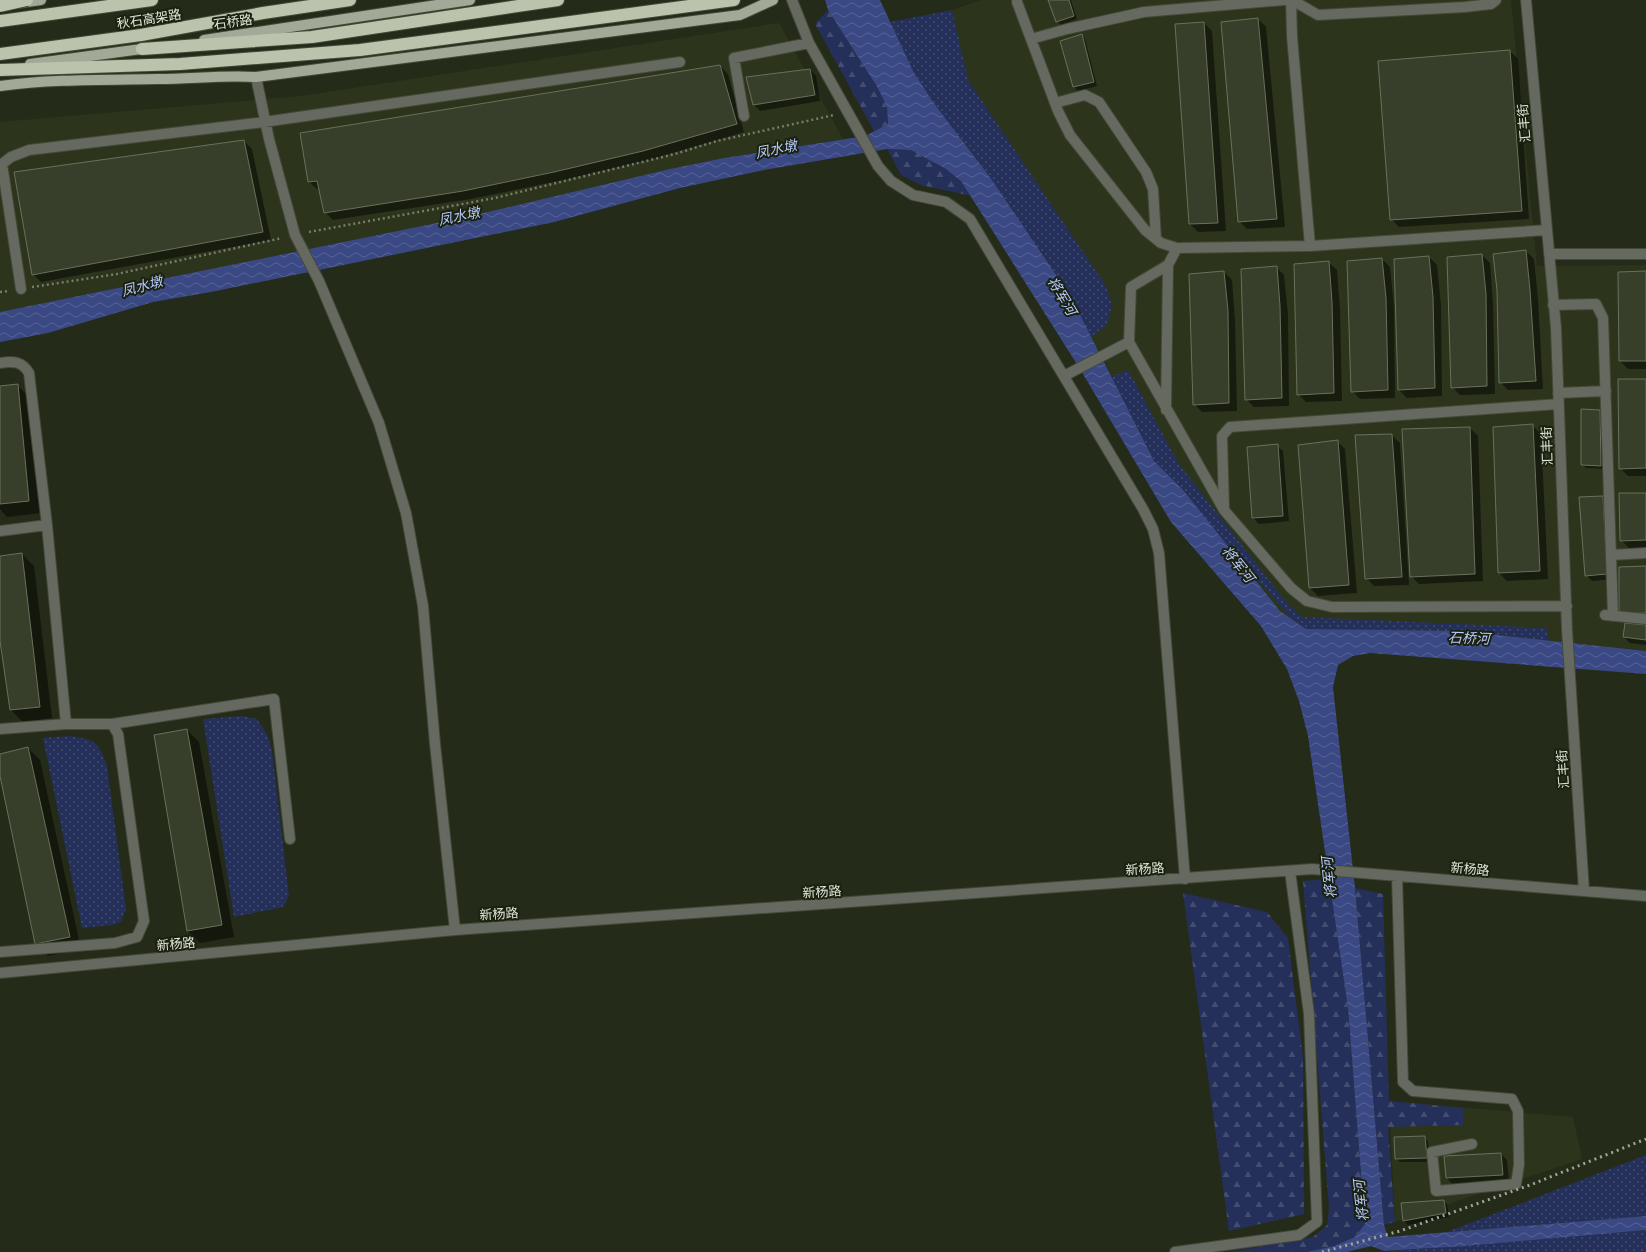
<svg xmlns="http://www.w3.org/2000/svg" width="1646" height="1252" font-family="'Roboto Condensed','Noto Sans SC',sans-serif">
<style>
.built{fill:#2c351c}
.grass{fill:url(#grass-dots)}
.forest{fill:url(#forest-firs)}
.water{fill:url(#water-waves)}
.shadow{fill:#0007}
.building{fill:#373f2b;stroke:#68715b}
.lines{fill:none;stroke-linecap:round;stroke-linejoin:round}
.minor-casing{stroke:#424937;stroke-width:12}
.major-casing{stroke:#424937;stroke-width:12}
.highway-casing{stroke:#424937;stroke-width:14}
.path{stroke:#767d6c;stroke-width:2.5;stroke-dasharray:2 3;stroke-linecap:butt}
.minor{stroke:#656960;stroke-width:10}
.major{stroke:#a2aa97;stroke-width:10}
.highway{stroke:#bac4ac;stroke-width:12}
.rail{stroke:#9fa697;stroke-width:3;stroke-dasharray:2 4;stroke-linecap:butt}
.highway-bridge-casing{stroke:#424937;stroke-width:14;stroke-linecap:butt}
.highway-bridge{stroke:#bac4ac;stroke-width:12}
.labels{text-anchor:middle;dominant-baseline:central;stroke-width:4;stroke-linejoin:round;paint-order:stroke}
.street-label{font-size:13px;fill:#dfe5d8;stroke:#1a210f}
.water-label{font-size:14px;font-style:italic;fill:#b8caff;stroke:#1a210f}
</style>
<defs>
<pattern id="grass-dots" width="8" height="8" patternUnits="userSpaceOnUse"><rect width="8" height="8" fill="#242f5a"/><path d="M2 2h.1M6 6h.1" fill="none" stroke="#434d71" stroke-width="1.8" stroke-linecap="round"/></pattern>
<pattern id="forest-firs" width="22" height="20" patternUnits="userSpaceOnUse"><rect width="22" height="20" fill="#242f5a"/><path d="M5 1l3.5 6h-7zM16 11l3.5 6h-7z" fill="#434d71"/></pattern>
<pattern id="water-waves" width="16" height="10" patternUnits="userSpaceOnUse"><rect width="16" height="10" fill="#3a4984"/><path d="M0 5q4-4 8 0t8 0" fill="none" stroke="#566395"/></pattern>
</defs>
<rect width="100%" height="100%" fill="#242b18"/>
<path class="built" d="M982,0H1511L1537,266L1646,265V651L1306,629L1280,611L1183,490L1141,433L1071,297L890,22L952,10Z
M779,23L843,139L724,158L670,169L471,216L0,312V122L301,96Z
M1389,1101L1573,1117L1582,1159L1395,1222Z"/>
<path class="grass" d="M952,10L968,80L1106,286L1112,305L1107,325L1091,337L1071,297L992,180L933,102L913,71L890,22Z
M1128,370L1179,464L1286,602L1302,617L1546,628L1549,641L1459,631L1306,629L1292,619L1154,461L1111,377Z
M242,716L257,719L268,736L272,751L289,896L283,907L234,917L203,719Z
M70,736C96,740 98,741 107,766L126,909L121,922L112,925L82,928L43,738Z
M1646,1155V1216L1447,1232Z
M1646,1230V1252H1382Z"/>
<path class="forest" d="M828,10L876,85L887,106L888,124L874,131L815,24Z
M887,149L911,150L946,169L961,180L972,196L921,185L901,175Z
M1329,879L1348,1008L1365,1225L1355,1237L1334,1246L1307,1252H1230L1313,1237L1327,1225L1329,1208L1303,881Z
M1355,888L1383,894L1389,1101L1463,1108V1125L1388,1127L1395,1222L1384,1225Z
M1183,893L1267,912L1288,938L1303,1058L1304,1214L1229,1231Z"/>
<path class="water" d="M825,0H880L913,71L933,102L992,180L1071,297L1154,461L1183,490L1280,611L1306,629L1459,631L1646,651V674L1370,653L1353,656L1338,665L1333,687L1355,888L1384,1225L1388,1237L1646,1216V1230L1464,1246L1384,1251L1371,1246L1347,1252H1307L1334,1246L1355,1237L1365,1224L1348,1008L1308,736L1299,701L1287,669L1261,626L1171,522L1080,369L961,181L946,169L911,150L887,149L764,170L680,188L554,222L211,292L153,302L48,333L0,342V312L471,216L670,169L724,158L865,136L888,124L887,106L876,85L828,10Z"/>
<path class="shadow" d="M1050,0H1071L1077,19L1061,25L1057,21Z
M1258,19L1266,27L1285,227L1247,229L1239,221Z
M1204,23L1212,31L1226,231L1198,232L1190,224Z
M1082,35L1085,39L1097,86L1078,91L1074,87L1061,42Z
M1510,51L1518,59L1529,219L1399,227L1391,219Z
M720,66L728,74L744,132L652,159L563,180L471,199L333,220L325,212L320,189H317L308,181Z
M810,70L816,76L820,101L760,111L754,105Z
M244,141L252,149L271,240L41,282L33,274Z
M1526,251L1534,259L1538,299L1543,389L1508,390L1500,382Z
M1482,255L1490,263L1493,303L1495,394L1460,395L1452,387Z
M1429,257L1437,265L1441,305L1442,396L1407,398L1399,390L1395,260Z
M1382,259L1390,267L1394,307L1395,398L1360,399L1352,391L1348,262Z
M1328,262L1337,270L1340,310L1342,401L1306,402L1298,394Z
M1276,267L1284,275L1288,315L1289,406L1254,407L1246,399Z
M1224,272L1232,280L1235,320L1237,411L1202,412L1194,404Z
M1646,272V369H1628L1620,361Z
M1646,380V476H1628L1620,468Z
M17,385L29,397L41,513L7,517L0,509V387Z
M1599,411L1603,415L1604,469L1586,468L1582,464Z
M1533,426L1541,434L1548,579L1507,581L1499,573Z
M1470,428L1478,436L1483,581L1419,584L1411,576Z
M1392,435L1400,443L1409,585L1374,586L1366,578Z
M1337,441L1345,449L1357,593L1318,596L1310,588Z
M1277,446L1283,451L1289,521L1259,524L1253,518Z
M1646,494V548H1629L1621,540Z
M1603,497L1609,503L1613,579L1592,581L1586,575Z
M22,554L34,566L52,718L23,722L11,710L0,634V557Z
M1646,626V645L1630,643L1624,637Z
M187,730L199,742L234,937L200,943L188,931L155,736Z
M28,748L40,760L81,949L48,956L36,944L0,772V755Z
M1424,1137L1428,1141L1430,1162H1400L1396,1159Z
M1501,1154L1507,1160L1509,1181L1452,1184L1447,1178L1445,1157Z
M1444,1201L1447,1204L1449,1217L1408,1225L1404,1221L1402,1204Z"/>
<path class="building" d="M1048,0H1069L1074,16L1056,22Z
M1258,18L1277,219L1238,222L1221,22Z
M1204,22L1218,223L1189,224L1175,24Z
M1082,34L1094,82L1073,87L1060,41Z
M1510,50L1522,211L1390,220L1378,61Z
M720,65L737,124L643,151L554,172L463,191L324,213L317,181L308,182L300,133Z
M810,69L815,95L753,105L746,77Z
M244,140L263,232L32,275L14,172Z
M1526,250L1530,290L1536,381L1499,383L1497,290L1493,254Z
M1482,254L1486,294L1487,386L1451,388L1447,257Z
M1429,256L1433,297L1435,388L1398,390L1394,259Z
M1382,258L1386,298L1388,390L1351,392L1347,261Z
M1329,261L1332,302L1334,393L1297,395L1294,264Z
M1277,266L1280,306L1282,398L1245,400L1241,269Z
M1224,271L1228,311L1229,403L1193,405L1189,274Z
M1646,271V361H1619L1618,272Z
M1618,379H1646V468L1619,469Z
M18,384L29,501L0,504V386Z
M1581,409L1600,410L1601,466L1581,465Z
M1533,424L1540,571L1498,573L1493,427Z
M1470,427L1475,574L1410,577L1402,429Z
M1392,434L1402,577L1365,579L1355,435Z
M1338,440L1349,585L1309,588L1298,445Z
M1278,444L1283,516L1252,518L1247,447Z
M1619,493H1646V540L1620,541Z
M1603,496L1607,574L1585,576L1579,497Z
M22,553L40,707L10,710L0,641V556Z
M1646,566V613L1619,614V567Z
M1625,623L1646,625V640L1623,637Z
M187,729L222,925L187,931L154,735Z
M28,747L70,937L35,944L0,776V754Z
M1425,1136L1427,1158L1395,1159L1394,1137Z
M1501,1153L1503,1175L1446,1178L1444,1156Z
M1444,1200L1446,1213L1403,1221L1401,1203Z"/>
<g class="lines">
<g class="minor-casing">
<path id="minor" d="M792,0L809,43L878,166L891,181L913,195L946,202L970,219L1143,509L1153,529L1159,553L1185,879
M1291,0L1292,36L1310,246
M1292,0L1318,15L1465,7L1491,4L1496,0
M1526,0L1556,328L1567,630L1584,891
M1017,2L1058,111L1070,135L1145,230L1161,243L1177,248L1310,246L1547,230
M1031,39L1067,29L1144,12L1284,0
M256,77L269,139L295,235L319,281L379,423L406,513L423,606L435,744L455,930
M1055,103L1085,95L1099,102L1146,172L1153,189L1156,239
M744,116L734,58L809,43
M1177,248L1168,265L1131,287L1129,342L1224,510L1291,588L1307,601L1332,607L1567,606
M1549,254H1646
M21,289L2,164L11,157L29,150L264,122L680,62
M1553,305L1596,304L1603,318L1613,616
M0,363C13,361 22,361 29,373L47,525L66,724
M1064,376L1129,342
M1558,393L1606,391
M1166,410L1168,265
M1224,508L1222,436L1230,427L1559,404
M0,531L47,525
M1611,555L1646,553
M1605,615L1646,619
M112,724L274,699L290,839
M0,729L66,724H112L118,734L144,921L137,937L115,943L0,952
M1397,876L1403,1082L1413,1091L1512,1099L1518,1111L1519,1165L1516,1184L1436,1191L1432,1152L1472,1144
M0,973L455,930L1312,869L1646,896
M1175,1252L1299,1235L1317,1222L1309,1014L1290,871"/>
</g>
<g class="major-casing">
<path id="major" d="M19,3L41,0
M204,40L470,0
M30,64L149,48
M0,86C52,79 106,80 158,79C191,79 223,75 256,77L740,15L773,0"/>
</g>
<g class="highway-casing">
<path id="highway" d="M0,21L152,0
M142,49L312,37L558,0
M0,54L141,35L263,13L350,0
M0,70L180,64L360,50L734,0"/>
</g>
<path class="path" d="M309,232L495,198L675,154L717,141L834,115
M32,287L117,274L282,238
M0,292L9,291"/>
<use href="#minor" class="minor"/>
<use href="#major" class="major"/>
<use href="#highway" class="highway"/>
<path class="rail" d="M1322,1252L1400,1231L1530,1185L1646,1139"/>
<g class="highway-bridge-casing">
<path id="highway-bridge" d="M0,6L27,0"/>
</g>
<use href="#highway-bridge" class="highway-bridge"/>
</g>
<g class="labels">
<g class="street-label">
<text transform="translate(149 19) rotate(-9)">秋石高架路</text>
<text transform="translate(233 22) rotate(-8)">石桥路</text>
<text transform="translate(1524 123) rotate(-95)">汇丰街</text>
<text transform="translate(1547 446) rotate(-92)">汇丰街</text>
<text transform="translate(1563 769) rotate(-94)">汇丰街</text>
<text transform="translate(1145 869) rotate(-4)">新杨路</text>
<text transform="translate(1470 869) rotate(5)">新杨路</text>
<text transform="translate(822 892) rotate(-4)">新杨路</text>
<text transform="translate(499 914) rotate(-4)">新杨路</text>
<text transform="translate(176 944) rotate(-5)">新杨路</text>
</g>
<g class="water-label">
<text transform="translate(776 149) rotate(-12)">凤水墩</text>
<text transform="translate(459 216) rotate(-12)">凤水墩</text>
<text transform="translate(142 286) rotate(-15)">凤水墩</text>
<text transform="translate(1062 296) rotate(59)">将军河</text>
<text transform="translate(1238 564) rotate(51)">将军河</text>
<text transform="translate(1469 638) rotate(2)">石桥河</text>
<text transform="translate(1329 878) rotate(-96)">将军河</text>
<text transform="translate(1361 1201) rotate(-96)">将军河</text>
</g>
</g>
</svg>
